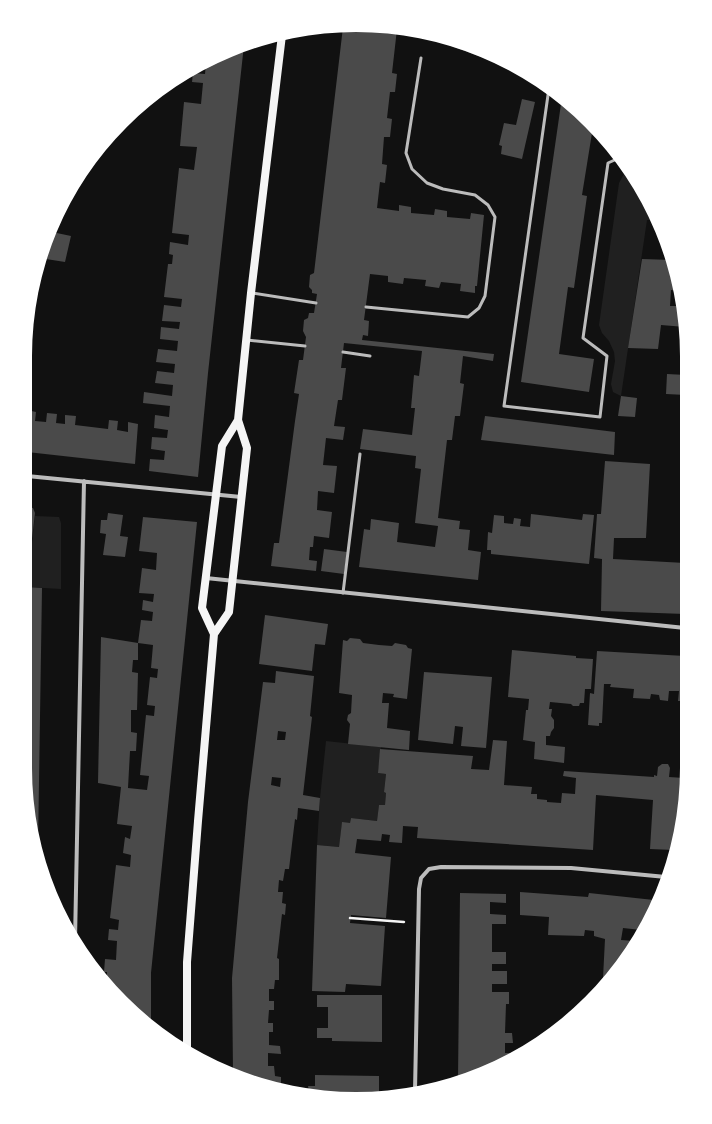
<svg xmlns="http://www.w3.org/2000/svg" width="712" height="1124" font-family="'Crimson Pro',serif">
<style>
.green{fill:#202020}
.building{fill:#4a4a4a;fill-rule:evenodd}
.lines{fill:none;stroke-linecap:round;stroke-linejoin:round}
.path{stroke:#f5f5f5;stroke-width:2.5}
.service{stroke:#bcbcbc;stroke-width:3}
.minor{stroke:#bcbcbc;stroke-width:4}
.secondary{stroke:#f5f5f5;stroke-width:8}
</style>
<rect width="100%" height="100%" fill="#111"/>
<path class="green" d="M627,171L654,212L653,220H647L621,396L613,392L611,384L615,361L614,352L609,341L602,333L599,325L619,183L625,172Z
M35,516L59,517L61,523V589L27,587Z
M326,741L381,747L378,773L386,774L384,792L386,793L385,805H379L377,821L351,818L350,823H342L339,847L317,845L320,798Z"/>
<path class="building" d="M378,26L397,29L392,73L397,74L395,92H390L387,118L392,119L390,137H384L382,164L387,165L385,183L380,182L377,208L399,211V205L411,207V213L434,215L435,209L447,211V217L470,219L471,213L484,215L477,286H475V293L460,291L461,284L441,282L439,288L425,286L426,280L404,278L403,284L388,282V276L370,274L364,320L369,321L368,336L363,335L362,340L494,354L493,361L463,356L460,383L464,384L460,416H455L452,440H447L438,518L460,521L459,529L470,530L468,550L481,552L478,580L359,567L364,529L370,530L371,519L399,523L397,542L435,547L438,526L415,523L421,469L415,468L416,456L360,449L363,429L412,435L415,408H411L414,375L419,376L422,351L344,343L341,368H346L342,400H338L334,426L345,427L343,440L326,438L323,465L337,466L334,493L318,491L317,510L332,512L329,538L314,536L313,547H310L309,560L317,561L316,571L271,566L274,543H279L295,421L299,394L294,393L299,360H303L306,337L303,331L304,320L308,318L309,313H314L317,294L312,293V290L309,287L310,275L314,273L343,27Z
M411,31L442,36L503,59L511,64L501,61L500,64Z
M244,45L208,373L198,477L149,471L150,459L164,460L165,451L151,449L152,437L167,438L168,430L154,428L155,415L169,417L170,406L143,403L144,392L172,396L173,385L155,383L157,371L174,373L175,364L156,362L158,349L177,351L178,341L160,339L161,327L179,329L180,322L162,321L164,305L181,307L182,299L164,297L168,264H172L173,255L169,254L170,242L188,245L189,235L172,233L179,168L194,170L197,147L180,146L184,102L201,104L203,83L192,82L193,73L205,74L206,62Z
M562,97L601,134L592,133L582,195L587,196L574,288L568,287L559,354L594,359L589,392L521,382Z
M522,99L535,102L522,159L501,154L502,146L499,145L504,123L516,125Z
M52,232L71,236L65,262L46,259Z
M642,259L672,260L676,270L679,291L671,290L670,306H677V304L681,305L685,327L661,325L658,349L628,348Z
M667,374L686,375V395L666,394Z
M621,396L637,398L635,417L618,416Z
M27,410L36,412L35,421L46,422L47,413L57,414L56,423L65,424V415L76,416L75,425L108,429L109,420L118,421L117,430L128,432V422L138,424L135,464L27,452Z
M485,416L615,432L614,455L481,440Z
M682,447H686V466H681Z
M605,461L650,464L646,538H614L613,559L685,563V614L601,611L602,559L594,558L597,514H601Z
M27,507L33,508L35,513L27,582H26Z
M108,513L123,515L120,536L128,537L125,557L103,555L106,534L100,533L101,520H107Z
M531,514L582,520L583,514L594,515L589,564L491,554V550H487L488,532L492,533L494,515L504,516V523L513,524L514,518L521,519L520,526L530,527Z
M143,517L197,522L151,973V1027L107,980V972H104L105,959L116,960L117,941L108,940L109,929L118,930L119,920L110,918L116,865L130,867L131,855L123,853L125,837L130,839L132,826L117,824L121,787L98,783L101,637L138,643V660H133L132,672L138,673L137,710H131V732L137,733L136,751H130L128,788L147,790L149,776L140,775L146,715L154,716L155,706L147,705L150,677L157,678L158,669L151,668L153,645L138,643L141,620L152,621L153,612L142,610L143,600L153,602L154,594L139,593L142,568L156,570L157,553L139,551Z
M324,549L347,552L344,574L321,571Z
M26,587L42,588L38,846L25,768Z
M265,615L328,624L325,645L315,644L312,671L259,664Z
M350,638L360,639L363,643L379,645L392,646L395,643L406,645L408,648L412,649L407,699L393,697L394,694L383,693L382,703H389L387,728L410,731L409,750L348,744L350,724L347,720L348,715L351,713L352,695L339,693L343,640L347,641Z
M512,650L576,656V658L593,659L591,689H585L584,703H580L579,706H573L571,704L550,702L549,709H552L551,716L554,720V728L551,732L550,736H546V745L565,747L564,763L534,759L535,742L523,740L526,710H528L529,699L508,697Z
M597,651L685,656V701H678L679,691H669L668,701L660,700L659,695L651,694L650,699L633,698L634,689L610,687L611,684H604L602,723H599V726L588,725L590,693L594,694Z
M276,671L314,676L310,716L312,717L303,795L320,798L319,811L298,808L297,820L295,819L289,869H285L283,881L279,880L278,892H283L282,903L286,904L285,915L282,914L277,958L279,959V980H275L274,989H269V1001H274V1010H269L268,1023H273V1032H269V1045L280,1046L281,1054L268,1053V1066H274L275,1076L281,1077V1087L249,1081L233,1072L232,978L248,802L263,682L275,683ZM278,731L286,732L285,740H277ZM272,777L281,778L280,787L271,785Z
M424,672L492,677L486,748L461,746L463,727L455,726L453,744L418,740Z
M493,740L507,741L504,785L532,787L531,794H537V799L547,800V802L561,803L562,793L575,794L576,778L563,776L564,771L654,777V775L657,776L658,767L662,764H668L670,768L669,777L684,778V811L674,850L650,849L653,800L596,795L593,850L417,838L418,827L403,826L402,843L389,842L390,835L382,834L381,841L357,839L355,853L391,857L386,918L351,915L350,923L385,926L381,986L346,984L345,992L312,991L317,845L339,847L342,822L350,823L351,818L377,821L379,805H385L386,793L384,792L386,774L378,773L380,749L473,756L471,769L489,770Z
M520,892L588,897L589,893L654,900L653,910L641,930L623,928L621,940L635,941L618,970L609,979L603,978L605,939L594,936V931L585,930L584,936L548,935L549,917L520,915Z
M460,893L506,894V903L490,902V914L506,915V924H492V952H506V964H492V971H507V984H492V992H509V1004H506L505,1033H512L513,1043H505V1053H518L458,1080Z
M317,995H382V1042L332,1041V1038H317V1028H328V1007H317Z
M315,1075L379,1076V1096L356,1099L309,1091L308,1086H315Z"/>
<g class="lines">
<path class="path" d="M350,918L404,922"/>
<path class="service" d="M549,88L504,406L600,417L607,356L583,338L608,163L619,158
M252,293L316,303
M366,307L468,317L479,308L485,296L495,217L488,205L475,195L443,189L427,183L412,169L406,153L421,58
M247,340L305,346
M343,352L370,356
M343,593L360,454"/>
<path class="minor" d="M27,476L241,497
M206,578L685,628
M75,941L84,481
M415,1091L419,889L421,878L429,869L441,867L571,868L666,877"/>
<path class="secondary" d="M214,634L202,608L222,446L238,420
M187,1048V962L198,821L214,634L229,612L247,448L238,420L251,293L282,35"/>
</g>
<path d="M0 0H712V1124H0ZM356 32H356A324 324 0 0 1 680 356V768A324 324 0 0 1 356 1092H356A324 324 0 0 1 32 768V356A324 324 0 0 1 356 32Z" fill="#fff" fill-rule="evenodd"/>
</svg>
